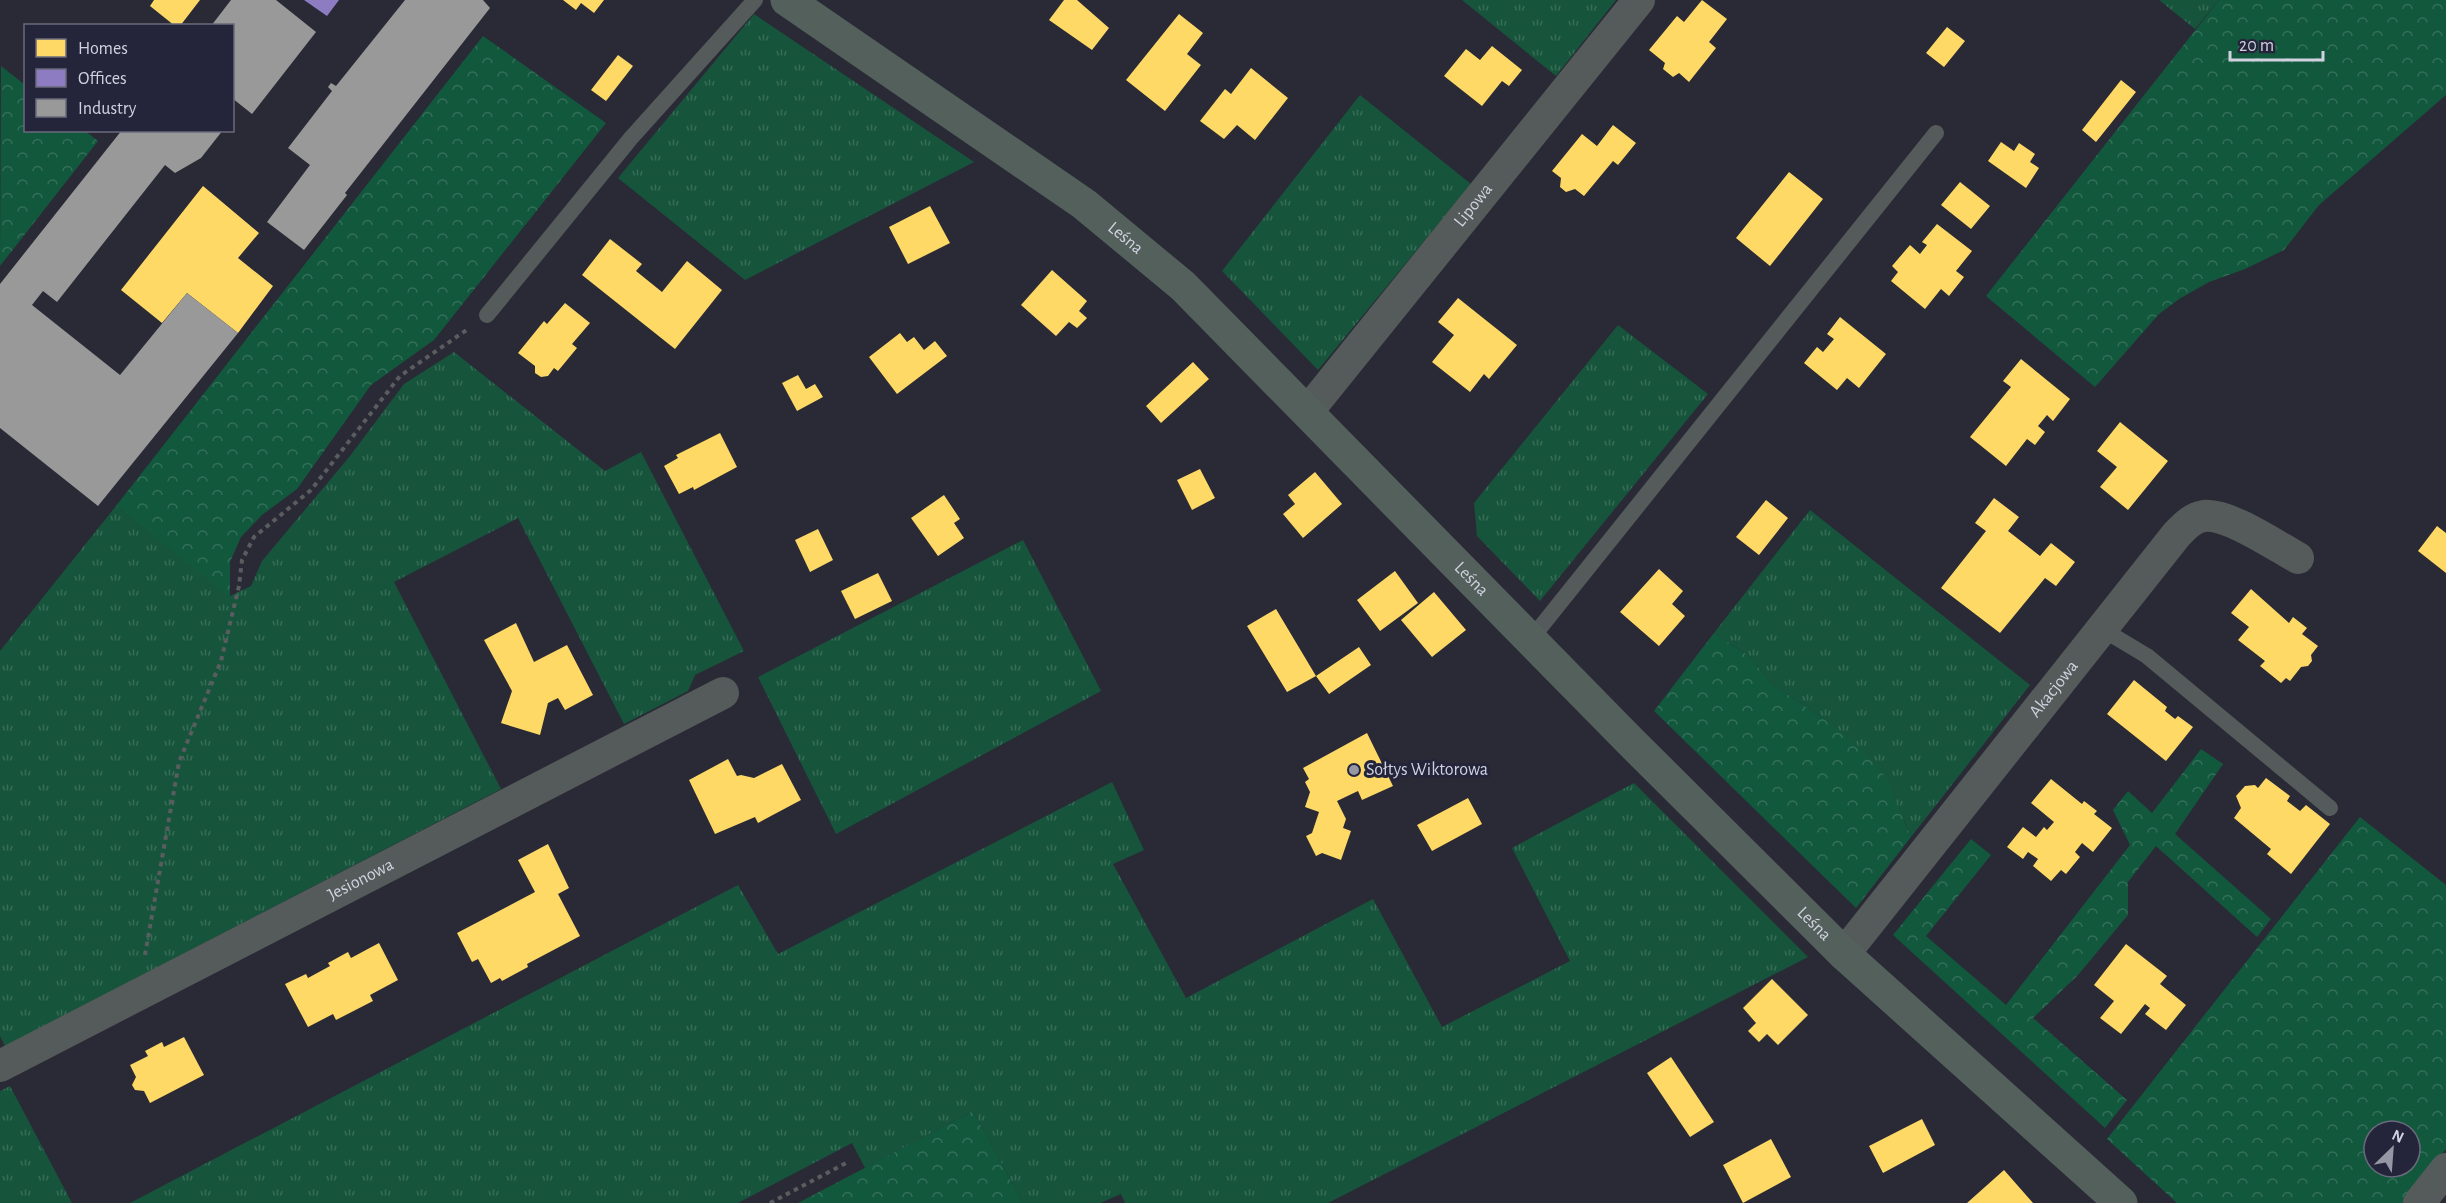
<svg xmlns="http://www.w3.org/2000/svg" width="2446" height="1203" font-family="'Alegreya Sans',sans-serif">
<style>
.grass{fill:url(#grass-tufts)}
.forest{fill:url(#forest-crowns);fill-rule:evenodd}
.homes{fill:#ffd966}
.offices{fill:#8e7cc3}
.industry{fill:#999}
.lines{fill:none;stroke-linecap:round;stroke-linejoin:round}
.path{stroke:#595d60;stroke-width:4;stroke-dasharray:4.5 4.5;stroke-linecap:butt}
.lane{stroke:#545b5a;stroke-width:16}
.street{stroke:#545b5a;stroke-width:32}
.secondary{stroke:#54605b;stroke-width:33}
.poi-dot{fill:#9697a4;stroke:#24253a;stroke-width:2}
.labels{text-anchor:middle;dominant-baseline:central;stroke-width:6;stroke-linejoin:round;paint-order:stroke}
.street-label{font-size:18px;fill:#d1d2e0;stroke:#24253a}
.poi-label{font-size:18px;fill:#d1d2e0;stroke:#24253a;text-anchor:start}
</style>
<defs>
<pattern id="grass-tufts" width="24" height="20" patternUnits="userSpaceOnUse" patternTransform="scale(1.5)"><rect width="24" height="20" fill="#16543b"/><path d="M3 7l-1-3M5 7V3M7 7l1-3M15 17l-1-3M17 17v-4M19 17l1-3" fill="none" stroke="#376c57"/></pattern>
<pattern id="forest-crowns" width="20" height="18" patternUnits="userSpaceOnUse" patternTransform="scale(1.5)"><rect width="20" height="18" fill="#12583d"/><path d="M2 6a3 3 0 1 1 6 0M12 15a3 3 0 1 1 6 0" fill="none" stroke="#336f59"/></pattern>
</defs>
<rect width="100%" height="100%" fill="#292a35"/>
<path class="grass" d="M1462,0H1616L1556,76Z
M2159,0H2219L2195,29Z
M754,14L974,162L745,280L618,178Z
M1360,95L1471,184L1318,370L1222,271Z
M1618,325L1708,394L1540,601L1477,536L1474,503Z
M454,352L605,471L641,452L744,651L695,675L688,691L624,724L518,518L394,582L501,789L5,1046L0,1036V651L116,506L230,596L251,586L262,561L350,456L404,384Z
M1810,510L2030,685L1911,837L1904,820L1827,721L1772,684L1749,656L1714,633Z
M1023,540L1101,691L836,834L758,677Z
M1112,782L1144,850L1113,864L1186,998L1373,899L1442,1027L1570,961L1512,848L1634,783L1808,957L1328,1203H1125L1121,1194L1100,1203H1023L973,1111L865,1168L852,1143L738,1203H130L738,885L778,954Z
M10,1086L72,1203H0V1091Z"/>
<path class="forest" d="M2219,0H2446V95L2319,205L2284,250L2245,269L2209,282L2179,299L2159,314L2095,387L1986,296Z
M483,36L606,123L434,340L371,385L297,489L262,515L241,537L230,562V597L116,506Z
M1,66L25,85L26,130L85,131L98,141L0,266Z
M1714,633L1749,656L1772,684L1827,721L1861,750L1885,776L1911,837L1856,908L1654,711Z
M2201,749L2223,764L2175,834L2271,919L2257,937L2156,846L2128,882V915L2078,975L2033,1018L2127,1100L2105,1128L1893,935L1971,839L1991,855L1926,936L2006,1005L2130,845L2113,810L2128,791L2152,813Z
M2360,817L2446,885V1149L2403,1203H2177L2107,1139ZM2374,1131H2410V1167H2374Z
M973,1111L1023,1203H798Z"/>
<path class="homes" d="M154,0H200L180,26H175L150,6Z
M563,0H604L594,13L581,3L576,10Z
M1064,0H1077L1109,28L1092,50L1049,20Z
M1702,0L1727,19L1709,42L1716,48L1689,82L1679,73L1673,77L1663,69L1665,63L1649,50L1677,16L1684,22Z
M1179,14L1203,33L1187,54L1201,65L1165,111L1126,80Z
M1947,27L1965,41L1944,67L1926,53Z
M1492,46L1522,70L1509,86L1502,81L1482,106L1444,76L1466,49L1480,60Z
M618,55L633,66L606,101L591,90Z
M1251,68L1288,98L1255,140L1237,125L1224,139L1200,121L1225,89L1231,94Z
M2121,80L2136,92L2096,142L2082,130Z
M1613,125L1636,143L1618,165L1613,161L1584,196L1575,189L1566,192L1560,187L1561,178L1552,171L1582,134L1597,146Z
M2001,142L2014,151L2019,143L2035,154L2030,162L2039,168L2026,188L1988,161Z
M1789,172L1823,199L1770,266L1736,238Z
M1960,182L1990,206L1971,229L1941,205Z
M203,186L259,233L238,258L273,286L238,333L187,293L162,323L121,290Z
M930,206L950,243L908,264L889,227Z
M1937,224L1972,251L1956,271L1964,277L1949,296L1941,289L1925,309L1891,281L1898,272L1892,266L1910,245L1920,254L1927,245L1922,242Z
M610,239L642,264L636,271L662,292L687,261L722,290L675,349L582,275Z
M1052,270L1087,301L1079,311L1087,318L1077,328L1069,322L1056,336L1021,305Z
M1458,298L1517,345L1489,379L1484,374L1470,392L1432,362L1454,335L1438,322Z
M565,303L590,323L572,344L577,348L558,371L554,368L548,376L541,377L535,373V366L518,353L544,321L547,324Z
M1840,317L1886,354L1859,388L1847,378L1837,390L1804,363L1817,347L1823,352L1834,339L1827,334Z
M900,333L907,342L914,337L924,350L935,341L947,356L897,394L869,357Z
M2021,359L2070,399L2053,421L2047,415L2038,426L2045,432L2035,445L2027,439L2006,466L1970,437L2011,387L2003,381Z
M1193,362L1209,379L1161,423L1146,406Z
M798,375L806,389L815,384L823,397L797,411L782,383Z
M2120,422L2168,461L2128,510L2100,487L2117,467L2097,451Z
M720,433L737,467L694,490L693,487L679,494L664,466L678,458L676,455Z
M1200,469L1215,498L1192,510L1177,480Z
M1315,472L1342,504L1303,538L1283,514L1295,504L1288,495Z
M944,495L960,519L954,523L964,538L938,556L911,518Z
M1994,498L2019,517L2008,531L2040,556L2051,543L2075,562L2056,586L2045,578L2000,633L1941,588L1986,531L1975,523Z
M1766,500L1788,518L1759,555L1736,537Z
M2437,526L2446,533V573L2418,551Z
M818,529L833,560L810,572L795,540Z
M1659,569L1683,591L1672,604L1685,616L1659,646L1620,612Z
M1395,571L1418,603L1380,631L1357,600Z
M878,573L892,601L855,619L841,591Z
M2251,589L2289,623L2293,617L2307,628L2302,634L2318,646L2311,655L2312,661L2308,666L2301,667L2290,681L2286,678L2281,683L2260,666L2265,661L2238,640L2249,627L2231,613Z
M1434,592L1466,630L1432,657L1401,620Z
M1276,609L1316,676L1287,692L1247,626Z
M516,623L534,662L567,645L593,695L565,710L558,698L548,703L540,735L501,723L512,691L484,640Z
M1359,647L1371,665L1329,694L1316,676Z
M2134,680L2167,707L2165,711L2175,719L2178,716L2193,727L2166,761L2107,714Z
M1367,733L1393,786L1362,800L1358,791L1337,801L1346,819L1343,828L1351,831L1341,860L1322,853L1316,856L1306,836L1312,833L1319,812L1305,807L1310,792L1305,782L1309,779L1303,768Z
M728,759L737,776L741,775L754,778L782,764L801,800L758,823L755,817L715,834L689,780Z
M2266,778L2290,796L2287,801L2300,811L2306,805L2330,824L2291,874L2267,854L2271,849L2234,818L2241,808L2236,796L2245,786L2255,785L2258,788Z
M2051,779L2082,804L2084,801L2097,811L2094,814L2112,828L2093,852L2082,843L2075,852L2080,857L2066,874L2061,870L2051,881L2033,866L2038,859L2028,852L2023,859L2007,847L2023,827L2036,837L2044,827L2047,830L2054,822L2031,803Z
M1468,798L1482,824L1432,851L1417,825Z
M548,844L569,888L558,894L580,936L527,964L528,967L502,981L500,978L491,983L478,959L472,962L457,933L535,892L518,860Z
M379,943L398,980L370,995L373,1001L336,1020L333,1014L308,1027L285,984L306,974L308,978L330,966L328,963L348,952L351,958Z
M2126,944L2167,976L2160,984L2186,1005L2166,1030L2145,1014L2150,1008L2145,1004L2121,1034L2100,1018L2114,1001L2094,985Z
M1772,979L1808,1015L1778,1045L1767,1034L1759,1042L1748,1031L1756,1023L1743,1008Z
M184,1037L204,1075L150,1103L144,1091L135,1090L132,1085L136,1077L130,1065L148,1056L145,1051L162,1042L164,1047Z
M1671,1057L1714,1122L1690,1137L1647,1073Z
M1922,1119L1935,1145L1883,1173L1869,1146Z
M1771,1139L1791,1177L1743,1203L1723,1165Z
M2004,1170L2033,1203H1967Z"/>
<path class="offices" d="M304,0H339L327,16Z"/>
<path class="industry" d="M231,0H276L316,32L252,114L232,98V26H211Z
M405,0H483L490,8L345,193L347,195L304,250L267,222L310,165L288,148L332,91L328,87L331,83L336,86Z
M122,130H223L201,158L175,173L165,165L57,302L43,291L32,305L120,375L187,293L238,333L98,506L0,428V284Z"/>
<g class="lines">
<path class="path" d="M145,955L179,762L221,661L239,586L242,560L254,537L311,490L400,376L468,329
M770,1203L848,1162"/>
<path class="lane" d="M487,315L631,138L755,0
M2102,629L2147,656L2330,808
M1531,639L1936,133"/>
<g class="street">
<path id="s1" d="M1308,411L1639,0"/>
<path id="s2" d="M1844,954L2177,534C2185,526 2192,518 2204,516C2228,513 2276,546 2298,558"/>
<path id="s3" d="M0,1066L723,693"/>
<path d="M2419,1203L2446,1169"/>
</g>
<path class="secondary" id="s4" d="M787,0L1084,204L1183,286L1629,740L1844,954L2121,1203"/>
</g>
<circle class="poi-dot" cx="1354" cy="770" r="6"/>
<g class="labels">
<g class="street-label">
<text stroke="none"><textPath href="#s1" startOffset="264">Lipowa</textPath></text>
<text stroke="none"><textPath href="#s4" startOffset="414">Leśna</textPath></text>
<text stroke="none"><textPath href="#s4" startOffset="900">Leśna</textPath></text>
<text stroke="none"><textPath href="#s2" startOffset="338">Akacjowa</textPath></text>
<text stroke="none"><textPath href="#s3" startOffset="406">Jesionowa</textPath></text>
<text stroke="none"><textPath href="#s4" startOffset="1386">Leśna</textPath></text>
</g>
<g class="poi-label">
<text x="1366" y="770">Sołtys Wiktorowa</text>
</g>
</g>
<rect x="24" y="24" width="210" height="108" fill="#24253a" stroke="#696a7c" stroke-width="1.5"/>
<rect x="36" y="39" width="30" height="18" fill="#ffd966" stroke="#696a7c" stroke-width="1.5"/>
<text x="78" y="54" font-size="18" fill="#d1d2e0">Homes</text>
<rect x="36" y="69" width="30" height="18" fill="#8e7cc3" stroke="#696a7c" stroke-width="1.5"/>
<text x="78" y="84" font-size="18" fill="#d1d2e0">Offices</text>
<rect x="36" y="99" width="30" height="18" fill="#999999" stroke="#696a7c" stroke-width="1.5"/>
<text x="78" y="114" font-size="18" fill="#d1d2e0">Industry</text>
<g transform="translate(2392 1149) rotate(25)"><circle r="28" fill="#24253a" stroke="#696a7c" stroke-width="1.5"/>
<path d="M0-4.5L10 22L0 15L-10 22Z" fill="#9697a4"/>
<text y="-9" font-size="16" font-weight="bold" text-anchor="middle" fill="#d1d2e0">N</text>
</g>
<path d="M2230 51v9h93v-9" fill="none" stroke="#d1d2e0" stroke-width="3"/>
<text x="2239" y="51" font-size="18" fill="#d1d2e0" stroke="#24253a" stroke-width="4.5" paint-order="stroke">20 m</text>
</svg>
